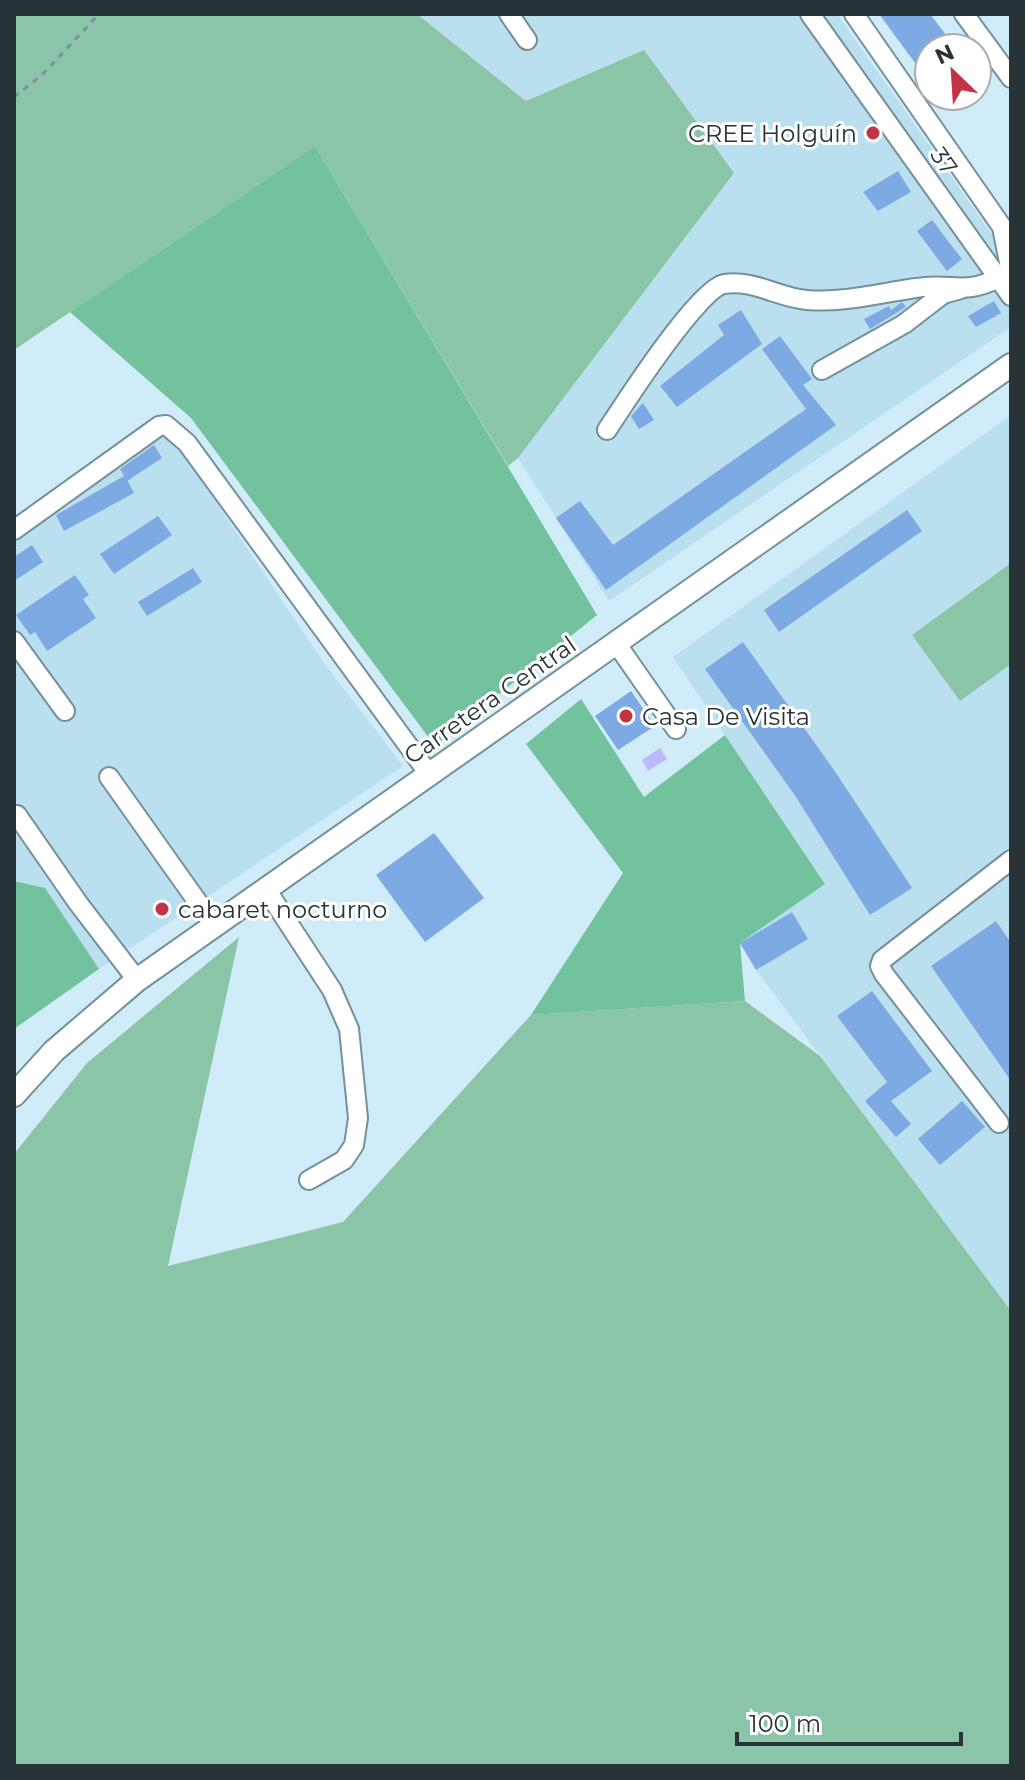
<svg xmlns="http://www.w3.org/2000/svg" width="1025" height="1780" font-family="Montserrat,sans-serif">
<style>
.built{fill:#badfee}
.green{fill:#8bc5a8}
.forest{fill:#72c29d}
.water{fill:#bcb9fe}
.lines{fill:none;stroke-linecap:round;stroke-linejoin:round}
.stream{stroke:#bcb9fe;stroke-width:4}
.building{fill:#7daae3}
.minor-casing{stroke:#75909b;stroke-width:22}
.major-casing{stroke:#75909b;stroke-width:26}
.path{stroke:#7d929a;stroke-width:3;stroke-dasharray:6 6;stroke-linecap:butt}
.minor{stroke:#fff;stroke-width:18}
.major{stroke:#fff;stroke-width:22}
.poi-dot{fill:#c33344;stroke:#fff;stroke-width:3}
.labels{text-anchor:middle;dominant-baseline:central;stroke-width:6;stroke-linejoin:round;paint-order:stroke}
.poi-label{font-size:24px;fill:#273337;stroke:#fff;text-anchor:start}
.street-label{font-size:24px;fill:#273337;stroke:#fff}
</style>
<rect width="100%" height="100%" fill="#cfecf8"/>
<path class="built" d="M417,14H837L998,243L1011,297V327L609,601L518,458L734,173L644,51L526,101Z
M1011,415V1311L756,970L740,943L825,884L673,657Z
M167,429L322,660L403,766L99,969L45,888L14,881V540L116,463Z"/>
<path class="green" d="M14,14H417L526,101L644,50L734,173L518,458L508,466L315,146L14,350Z
M1011,563V664L960,701L912,635Z
M239,937L168,1266L343,1222L531,1015L745,1001L820,1056L1011,1311V1766H14V1154L87,1063Z"/>
<path class="forest" d="M315,146L597,615L435,746L191,418L70,312Z
M581,699L644,797L725,735L825,884L740,943L745,1001L531,1015L623,873L526,744Z
M14,881L45,888L99,969L14,1029Z"/>
<path class="water" d="M660,748L667,759L648,771L642,760Z"/>
<g class="lines">
<path class="stream" d="M14,909V908"/>
</g>
<path class="building" d="M879,14H930L956,48H929V82Z
M898,171L911,192L878,211L863,192Z
M932,220L962,259L947,271L917,231Z
M994,301L1001,313L976,327L968,316Z
M902,302L906,307L870,329L864,319L889,306L891,310Z
M741,310L762,344L677,407L660,386L724,335L718,325Z
M780,336L812,379L803,385L836,425L606,590L556,518L580,501L613,545L806,409L762,349Z
M643,403L654,420L639,429L631,416Z
M154,445L162,458L127,481L125,476L134,493L64,531L56,515L124,476L120,469Z
M907,510L922,531L779,632L764,610Z
M158,516L172,535L114,574L100,554Z
M32,545L43,562L14,581V557Z
M193,568L202,582L147,616L138,602Z
M75,575L89,595L83,599L96,618L47,651L35,632L30,635L16,615Z
M743,642L834,770L912,888L870,915L796,797L705,669Z
M631,691L655,726L618,750L595,716Z
M434,833L484,898L425,942L376,875Z
M792,912L808,939L756,970L740,943Z
M996,921L1011,943V1081L931,966Z
M872,991L932,1071L891,1101L911,1124L896,1137L865,1101L887,1082L837,1016Z
M962,1101L985,1127L940,1165L918,1139Z"/>
<g class="lines">
<g class="minor-casing">
<path id="minor" d="M509,14L527,40
M810,14L1011,296
M854,14L1002,227L1011,273
M964,14L1011,78
M822,370L904,324L943,294L961,289
M607,430C624,404 698,289 724,284C753,279 779,298 807,300C844,303 880,293 916,288C951,282 964,296 998,278
M14,530L159,426L166,425L187,443L429,774
M14,641L65,711
M616,643L676,729
M109,777L214,925
M17,815L78,903L137,980
M266,889L332,990L349,1029L358,1118L354,1145L344,1160L309,1180
M999,1123L884,974L880,966L882,960L1011,860"/>
</g>
<g class="major-casing">
<path id="major" d="M14,1095L54,1051L137,980L1011,365"/>
</g>
<path class="path" d="M14,97L42,75L99,14"/>
<use href="#minor" class="minor"/>
<use href="#major" class="major"/>
</g>
<g class="poi-dot">
<circle cx="873" cy="133" r="8"/>
<circle cx="626" cy="716" r="8"/>
<circle cx="162" cy="909" r="8"/>
</g>
<g class="labels">
<g class="poi-label">
<text x="857" y="133" text-anchor="end">CREE Holguín</text>
<text x="642" y="716">Casa De Visita</text>
<text x="178" y="909">cabaret nocturno</text>
</g>
<g class="street-label">
<text transform="translate(944 161) rotate(55)">37</text>
<text transform="translate(490 700) rotate(-35)">Carretera Central</text>
</g>
</g>
<rect width="1025" height="1780" fill="none" stroke="#273337" stroke-width="32"/>
<g transform="translate(953 72) rotate(335)"><circle r="38" fill="#ffffff" stroke="#a9adaf" stroke-width="2"/>
<path d="M0-6L14 30L0 20L-14 30Z" fill="#c33344"/>
<text y="-12" font-size="22" font-weight="bold" text-anchor="middle" fill="#273337">N</text>
</g>
<path d="M737 1732v12h224v-12" fill="none" stroke="#273337" stroke-width="4"/>
<text x="749" y="1732" font-size="24" fill="#273337" stroke="#ffffff" stroke-width="6" paint-order="stroke">100 m</text>
</svg>
